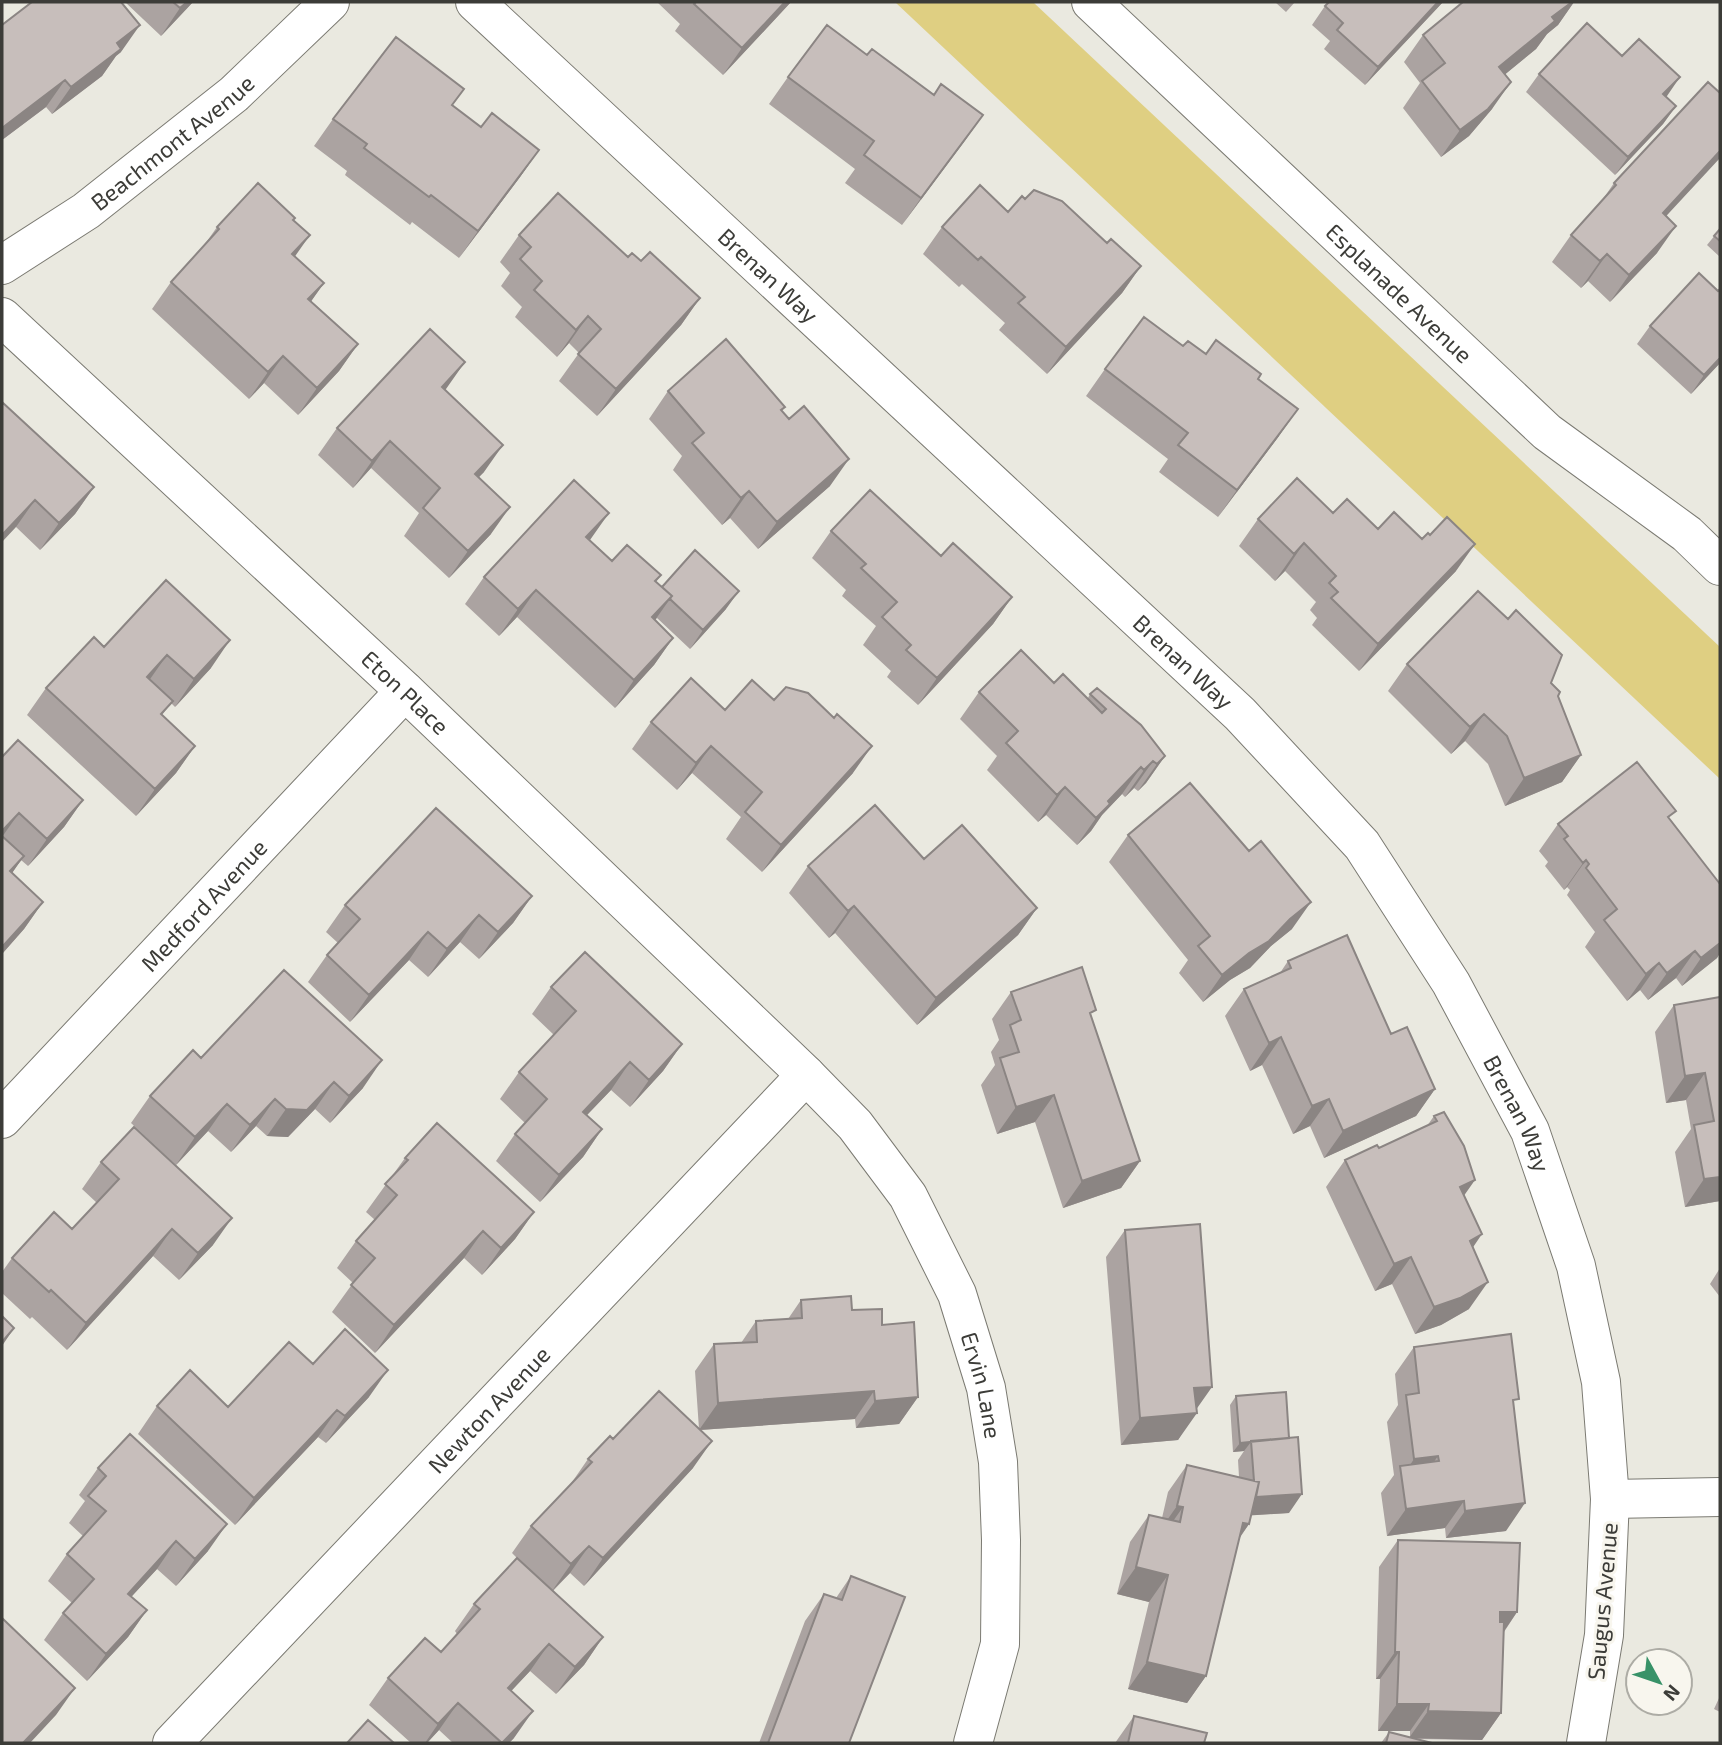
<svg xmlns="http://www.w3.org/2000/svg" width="1722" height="1745" font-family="'Exo 2',sans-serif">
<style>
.green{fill:#dfcf82}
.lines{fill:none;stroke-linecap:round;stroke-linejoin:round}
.minor-casing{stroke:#7b7a72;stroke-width:40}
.minor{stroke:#fff;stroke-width:38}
.wall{fill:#aba3a1}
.shaded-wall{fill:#8b8583}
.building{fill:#c7bebb;stroke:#8b8583;stroke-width:2}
.labels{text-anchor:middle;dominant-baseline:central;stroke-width:6;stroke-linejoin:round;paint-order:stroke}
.street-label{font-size:23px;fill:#3c3c38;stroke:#f8f6ee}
</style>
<rect width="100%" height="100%" fill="#eae9e0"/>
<path class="green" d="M895,2H1033L1720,647V779Z"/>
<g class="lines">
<g class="minor-casing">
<g id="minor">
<path id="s1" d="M475,2L1240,714L1362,845L1451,983L1530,1131L1576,1266L1601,1382L1610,1499L1604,1635L1586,1743"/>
<path id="s2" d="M1091,2L1547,432L1687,534L1720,566"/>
<path id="s3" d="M2,265L86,211L234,94L330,2"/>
<path id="s4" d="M2,317L405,691L806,1075L855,1125L908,1196L957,1294L986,1388L998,1462L1001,1540L1000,1644L973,1743"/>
<path id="s5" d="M2,1119L405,691"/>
<path d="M1610,1499L1720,1497"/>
<path id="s6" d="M172,1743L806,1075"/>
</g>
</g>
<use href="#minor" class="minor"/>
</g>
<path class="wall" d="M125,2H193L161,36Z
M657,2H791L723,75L675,31L680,24Z
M1275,2H1295L1286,12Z
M1443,2L1365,85L1324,49L1330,41L1312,25L1325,6Z
M1463,2H1574L1558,25L1547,34L1536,49L1505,74L1492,109L1469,136L1441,157L1403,108L1420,83L1404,62L1423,35Z
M2,25L121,52L116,56L102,76L52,114L46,107L2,140Z
M867,55L934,94L983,115L902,225L845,183L855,169L769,104L788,77Z
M1539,74L1666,97L1676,106L1663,124L1615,175L1526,92Z
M464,89L452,106L481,127L539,150L520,177L459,258L412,222L410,225L345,175L347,171L314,146L333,119Z
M1614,183L1666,216L1657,253L1610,302L1588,281L1581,288L1552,262L1571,235L1601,202Z
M1025,199L1107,243L1141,266L1122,293L1047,374L999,330L1005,323L962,284L959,287L923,254L942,227L1008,212Z
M293,220L295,256L324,283L311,301L358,344L339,371L298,415L264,383L249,399L152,309L171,282L203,247L217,227Z
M1720,229V257L1707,245Z
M519,235L628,257L641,261L700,298L681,325L597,416L559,381L579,353L569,343L557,357L515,317L522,307L501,286L510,273L500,262Z
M1720,289V363L1691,394L1637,344L1650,326L1718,291Z
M1183,346L1206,354L1258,379L1279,436L1218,517L1159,472L1168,459L1086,396L1105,369Z
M445,390L484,472L478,477L491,534L449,578L404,536L419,513L371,468L353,488L318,455L337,428Z
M668,391L785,407L782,411L830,486L758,549L730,518L722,525L673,470L682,456L649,419Z
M2,402L94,487L75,514L40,550L16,527Z
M1333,513L1378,529L1456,571L1359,671L1312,625L1317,618L1310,610L1316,602L1285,571L1275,581L1239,546L1258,519Z
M831,531L941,556L1012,597L993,624L918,705L887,677L891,671L863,645L876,626L842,596L846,590L812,558Z
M590,540L612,561L661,575L656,582L662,587L726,609L690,649L657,618L655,620L673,638L654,665L615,708L517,617L499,636L465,604L484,577Z
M166,580L211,668L175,707L171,703L162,715L195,746L176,773L136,816L27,715L46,688L104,647Z
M1407,664L1551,683L1558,696L1581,755L1562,782L1505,806L1488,764L1465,741L1451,754L1388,691Z
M1054,683L1088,698L1090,694L1165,756L1146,783L1138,791L1134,788L1125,797L1122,794L1102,815L1091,831L1077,845L1046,815L1038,822L987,770L997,756L960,719L979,692Z
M725,710L853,773L762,872L726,839L741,817L692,773L677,790L632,749L651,722Z
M2,757L83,800L64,827L28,866L21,860L12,873L43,902L24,929L2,954Z
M1670,819L1720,884V953L1717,958L1682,986L1676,978L1648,1000L1640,990L1627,1001L1585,947L1595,932L1567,895L1570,890L1567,887L1564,890L1545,866L1548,862L1539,851L1558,824Z
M1128,835L1292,929L1271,946L1250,968L1230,980L1203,1002L1179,973L1188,960L1109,862Z
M924,859L1037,908L1018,935L917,1025L835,933L829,938L789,893L808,866Z
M532,896L513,923L479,959L460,942L428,977L409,960L350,1022L308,982L327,955L338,943L326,932L345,905Z
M1288,961L1391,1034L1435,1089L1416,1116L1324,1158L1310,1126L1293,1134L1262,1065L1250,1071L1225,1016L1244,989L1280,973Z
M551,987L682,1044L663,1071L630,1107L611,1090L587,1115L602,1129L583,1157L540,1202L496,1161L515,1134L525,1123L500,1099L519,1072L554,1035L532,1014Z
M1011,992L1091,1017L1140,1161L1121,1188L1063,1208L1035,1122L997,1134L981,1085L995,1065L991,1052L999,1040L992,1019Z
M1720,997V1201L1685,1207L1675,1152L1691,1129L1686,1100L1666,1103L1655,1032L1674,1005Z
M201,1058L363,1088L330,1123L315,1109L288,1137L267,1136L256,1126L231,1152L208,1131L176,1165L131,1123L150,1096Z
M1434,1116L1464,1196L1473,1248L1469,1309L1441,1325L1415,1334L1392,1284L1375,1291L1326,1187L1345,1160L1379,1148L1427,1126Z
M405,1158L534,1212L515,1239L482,1275L464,1258L375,1353L332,1312L353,1283L337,1268L356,1241L375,1220L366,1212Z
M101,1162L213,1245L179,1280L153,1256L67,1350L32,1317L30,1319L2,1293V1272L12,1258L72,1229L97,1203L82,1189Z
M1125,1230L1196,1409L1178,1440L1121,1445L1106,1257Z
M1720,1268V1297L1710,1284Z
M801,1300L852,1310L882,1325L918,1397L899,1424L856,1428L855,1419L700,1430L693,1468L584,1586L570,1573L553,1591L603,1637L584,1665L556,1694L530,1671L511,1691L514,1738L509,1743H453L439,1730L427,1743H411L369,1705L388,1678L441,1652L457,1634L455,1631L474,1604L517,1558L512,1553L531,1526L570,1485L588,1459L613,1439L699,1429L695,1371L714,1344L741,1343L756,1321L788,1319Z
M1414,1347L1514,1407L1506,1531L1446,1538L1445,1528L1387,1536L1381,1493L1394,1475L1387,1422L1398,1405L1395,1374Z
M313,1364L369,1397L326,1443L318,1437L235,1525L138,1434L157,1406L228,1407Z
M1236,1396L1289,1513L1251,1515L1249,1524L1239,1539L1206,1676L1187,1703L1128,1689L1149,1602L1117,1594L1130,1542L1149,1515L1162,1518L1168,1492L1187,1465L1239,1477L1238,1460L1244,1451L1233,1452L1230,1405Z
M98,1468L208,1551L176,1586L157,1569L131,1597L147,1610L128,1637L87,1681L44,1640L63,1613L72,1603L48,1581L67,1554L83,1536L69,1523L85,1501L79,1495Z
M1398,1540L1517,1612L1504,1632L1501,1713L1482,1740L1415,1739L1432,1743H1381L1389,1732L1410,1737V1731H1378L1380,1679H1376L1379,1567Z
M851,1576L849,1743H759L805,1621L824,1594L836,1598Z
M1720,1696V1712L1714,1709Z
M1134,1716L1204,1743H1115Z"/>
<path class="shaded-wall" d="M187,2H193L161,36L180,8Z
M785,2H791L723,75L742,48Z
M1438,2H1443L1365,85L1378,67Z
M1572,2H1574L1558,25L1547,34L1536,49L1480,95L1499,67L1552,17Z
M140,25L121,52L116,56L102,76L52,114L71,87L117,43Z
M1680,77L1667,96L1650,113L1663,94Z
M65,80L46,107L2,140V128Z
M1511,82L1492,109L1469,136L1441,157L1460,130Z
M1676,106L1663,124L1615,175L1628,157Z
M983,115L964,142L902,225L921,198Z
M539,150L520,177L459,258L478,231Z
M1720,151V158L1644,240L1663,213Z
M1676,226L1657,253L1610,302L1629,275Z
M310,235L291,262L292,254Z
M1607,254L1588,281L1581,288L1600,261Z
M1141,266L1122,293L1047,374L1066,347Z
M324,283L305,310L308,299Z
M700,298L681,325L597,416L616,389Z
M588,316L569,343L557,357L576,330Z
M358,344L339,371L298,415L317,388Z
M283,356L264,383L249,399L268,372Z
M1720,358V363L1691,394L1704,375Z
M465,362L446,389L423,415L442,387Z
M1298,409L1279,436L1218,517L1237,490Z
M390,441L371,468L353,488L372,461Z
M503,445L484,472L456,501L475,474Z
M849,459L830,486L758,549L777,522Z
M94,487L75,514L40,550L59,523Z
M749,491L730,518L722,525L741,498Z
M35,500L16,527L2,542V535Z
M510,507L491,534L449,578L468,551Z
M609,513L590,540L586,537Z
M1304,543L1285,571L1275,581L1294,554Z
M1475,544L1456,571L1359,671L1378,644Z
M536,590L517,617L499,636L518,609Z
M739,591L726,609L690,649L703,630Z
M672,596L653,623L652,617Z
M1012,597L993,624L918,705L937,678Z
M673,638L654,665L615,708L634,680Z
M230,640L211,668L175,707L194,679Z
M167,655L148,682L147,677Z
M1484,714L1465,741L1451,754L1470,727Z
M195,746L176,773L136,816L155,789Z
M711,746L692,773L677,790L696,763Z
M872,746L853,773L762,872L781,845Z
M1581,755L1562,782L1505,806L1524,778Z
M1165,756L1146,783L1138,791L1157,764Z
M1153,761L1134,788L1125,797L1144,770Z
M1141,767L1122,794L1102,815L1091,831L1077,845L1108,801Z
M1065,787L1046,815L1038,822L1057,795Z
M83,800L64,827L28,866L47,839Z
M19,813L2,837V831Z
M24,856L5,883L10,871Z
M1586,860L1567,887L1564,890L1583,863Z
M532,896L513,923L479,959L498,932Z
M43,902L24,929L2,954V947Z
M1311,902L1292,929L1271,946L1250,968L1230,980L1203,1002L1222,975Z
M854,906L835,933L829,938L848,911Z
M1037,908L1018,935L917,1025L936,998Z
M479,915L460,942L428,977L447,949Z
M428,932L409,960L350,1022L369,995Z
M1720,943V953L1717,958L1682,986L1701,958Z
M1695,951L1676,978L1648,1000L1667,973Z
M1659,963L1640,990L1627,1001L1646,974Z
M1281,1037L1262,1065L1250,1071L1269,1043Z
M682,1044L663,1071L630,1107L649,1080Z
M382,1060L363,1088L330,1123L349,1096Z
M630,1062L611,1090L564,1139L583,1112Z
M1705,1073L1686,1100L1666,1103L1685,1076Z
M334,1082L315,1109L288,1137L267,1136L286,1109Z
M1435,1089L1416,1116L1324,1158L1343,1131Z
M1054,1095L1035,1122L997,1134L1016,1107Z
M275,1099L256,1126L231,1152L250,1125Z
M1329,1099L1310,1126L1293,1134L1312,1106Z
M227,1104L208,1131L176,1165L195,1137Z
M602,1129L583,1157L540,1202L559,1175Z
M1140,1161L1121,1188L1063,1208L1082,1181Z
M1720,1177V1201L1685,1207L1704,1179Z
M1475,1180L1456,1207L1460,1187Z
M534,1212L515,1239L482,1275L501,1248Z
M232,1218L213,1245L179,1280L198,1253Z
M172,1229L153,1256L67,1350L86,1323Z
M483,1231L464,1258L375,1353L394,1325Z
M1482,1234L1463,1262L1470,1241Z
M1411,1257L1392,1284L1375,1291L1394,1264Z
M1488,1282L1469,1309L1441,1325L1415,1334L1434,1307Z
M14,1328L2,1346V1342Z
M388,1370L369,1397L326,1443L345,1416Z
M1212,1387L1193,1414L1197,1413L1178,1440L1121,1445L1140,1418L1194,1388Z
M874,1391L855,1419L699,1430L718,1403Z
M918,1397L899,1424L856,1428L875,1401Z
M337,1410L318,1437L235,1525L254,1498Z
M712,1441L693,1468L584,1586L603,1558Z
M1251,1442L1244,1451L1233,1452L1240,1443Z
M1438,1456L1419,1483L1402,1477L1414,1459Z
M1302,1494L1289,1513L1242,1516L1255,1497Z
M1464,1501L1445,1528L1387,1536L1406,1509Z
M1525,1503L1506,1531L1446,1538L1465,1511Z
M1177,1506L1183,1507L1164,1534L1158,1533Z
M1243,1523L1249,1524L1230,1551Z
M227,1524L208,1551L176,1586L195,1559Z
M176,1541L157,1569L109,1621L128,1594Z
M589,1546L570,1573L552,1591L571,1564Z
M1136,1567L1168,1575L1149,1602L1117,1594Z
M147,1610L128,1637L87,1681L106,1654Z
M1500,1612H1517L1498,1640Z
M603,1637L584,1665L556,1694L575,1667Z
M549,1644L530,1671L489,1715L508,1688Z
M1395,1652H1399L1380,1679H1376Z
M1147,1662L1206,1676L1187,1703L1128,1689Z
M75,1688L56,1715L30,1743H23Z
M458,1703L439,1730L427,1743H425L438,1724Z
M1397,1704H1429L1410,1731H1378Z
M533,1711L514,1738L509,1743H503Z
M1428,1711L1501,1713L1482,1740L1409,1738Z"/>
<path class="building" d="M32,2H121L140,25L117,43L121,49L71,87L65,80L2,128V25Z
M173,2H187L180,8Z
M696,2H785L742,48L694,4Z
M1329,2H1438L1378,67L1337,30L1343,23L1325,6Z
M1463,2H1572L1552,17L1555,21L1499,67L1511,82L1488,109L1460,130L1422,81L1445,63L1423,35Z
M1587,23L1622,56L1639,39L1680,77L1663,94L1676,106L1628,157L1539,74Z
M827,25L867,55L872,49L934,95L941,84L983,115L921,198L864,155L874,141L788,77Z
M396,37L464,89L452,105L481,127L492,113L539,150L478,231L431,195L429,197L364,148L367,144L333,119Z
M1708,82L1720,93V151L1663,213L1676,226L1629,275L1607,254L1600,261L1571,235L1616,185L1614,183Z
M258,183L295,218L293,220L310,235L292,254L324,283L308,299L358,344L317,388L283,356L268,372L171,282L219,229L217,227Z
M980,185L1008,212L1022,196L1025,199L1034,190L1062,201L1107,243L1111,239L1141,266L1066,347L1018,303L1025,297L981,257L978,260L942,227Z
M558,193L628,257L632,253L641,261L650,252L700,298L616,389L578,354L601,329L588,316L576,330L534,290L542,281L520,259L531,247L519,235Z
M1720,229V241L1714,236Z
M1699,273L1718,291L1720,289V358L1704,375L1650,326Z
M1144,317L1183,346L1188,341L1206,354L1216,340L1261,374L1258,379L1298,409L1237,490L1178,445L1188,433L1105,369Z
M430,329L465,362L442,387L503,445L475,474L510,507L468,551L423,508L440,488L390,441L372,461L337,428Z
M726,339L785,407L781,410L789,419L804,406L849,459L777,522L749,491L741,498L692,443L704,433L668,391Z
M2,402L94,487L59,523L35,500L2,535Z
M1297,478L1333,513L1347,499L1378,529L1394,512L1422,539L1428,533L1430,535L1447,517L1475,544L1378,644L1331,598L1338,592L1329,583L1336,576L1304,543L1294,554L1258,519Z
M574,480L609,513L586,537L612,561L627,545L661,575L655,581L672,596L652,617L673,638L634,680L536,590L518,609L484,577Z
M870,490L941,556L953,543L1012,597L937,678L906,650L911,645L882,617L897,602L861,568L866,564L831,531Z
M695,550L739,591L703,630L670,599L672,596L662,587Z
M166,580L230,640L194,679L167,655L147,677L173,701L161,714L195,746L155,789L46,688L94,637L104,647Z
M1478,591L1508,619L1516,610L1562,655L1551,683L1560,692L1558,696L1581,755L1524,778L1507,736L1484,714L1470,727L1407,664Z
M1021,650L1054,683L1063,674L1102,713L1106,709L1090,694L1097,688L1141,725L1165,756L1157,764L1153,761L1144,770L1141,767L1108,801L1110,804L1096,818L1065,787L1057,795L1006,743L1018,731L979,692Z
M691,678L725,710L752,680L774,700L786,687L808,693L834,718L837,714L872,746L781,845L745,812L762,792L711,746L696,763L651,722Z
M18,740L83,800L47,839L19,813L2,831V757Z
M1637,762L1676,811L1668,817L1720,884V943L1701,958L1695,951L1667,973L1659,963L1646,974L1604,920L1617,909L1586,868L1589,864L1586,860L1583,863L1564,839L1568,836L1558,824Z
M1190,783L1249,851L1261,841L1311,902L1290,919L1269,941L1249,953L1222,975L1198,946L1210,936L1128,835Z
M875,805L924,859L962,825L1037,908L936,998L854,906L848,911L808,866Z
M436,808L532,896L498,932L479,915L447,949L428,932L369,995L327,955L360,919L345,905Z
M2,836L24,856L10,871L43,902L3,946L2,944Z
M1347,935L1391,1034L1407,1027L1435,1089L1343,1131L1329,1099L1312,1106L1281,1037L1269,1043L1244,989L1291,968L1288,961Z
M585,952L682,1044L649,1080L630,1062L583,1112L602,1129L559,1175L515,1134L547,1099L519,1072L576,1011L551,987Z
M1082,967L1096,1010L1090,1013L1140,1161L1082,1181L1054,1095L1016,1107L1000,1058L1019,1052L1010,1025L1021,1020L1011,992Z
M284,970L382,1060L349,1096L334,1082L307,1110L286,1109L275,1099L250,1125L227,1104L195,1137L150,1096L193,1050L201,1058Z
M1720,997V1177L1704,1179L1694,1125L1714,1121L1705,1073L1685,1076L1674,1005Z
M1444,1112L1464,1146L1475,1180L1460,1187L1482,1234L1470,1241L1488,1282L1460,1298L1434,1307L1411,1257L1394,1264L1345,1160L1377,1145L1379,1148L1437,1121L1434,1116Z
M437,1123L534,1212L501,1248L483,1231L394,1325L351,1285L375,1258L356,1241L397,1195L385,1184L408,1160L405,1158Z
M134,1127L232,1218L198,1253L172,1229L86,1323L51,1290L49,1292L12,1258L54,1212L72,1229L119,1179L101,1162Z
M1200,1224L1212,1387L1194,1388L1197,1413L1140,1418L1125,1230Z
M851,1296L852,1310L882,1309V1325L914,1322L918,1397L875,1401L874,1391L718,1403L714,1344L757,1342L756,1321L802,1318L801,1300Z
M2,1316L14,1328L2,1342Z
M345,1329L388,1370L345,1416L337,1410L254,1498L157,1406L190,1370L228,1407L289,1342L313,1364Z
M1511,1334L1519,1399L1513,1400L1525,1503L1465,1511L1464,1501L1406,1509L1400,1466L1439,1461L1438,1456L1414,1459L1406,1395L1419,1393L1414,1347Z
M659,1391L712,1441L603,1558L589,1546L571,1564L531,1526L592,1462L588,1459L610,1436L613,1439Z
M1286,1392L1289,1438L1240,1443L1236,1396Z
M130,1434L227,1524L195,1559L176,1541L128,1594L147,1610L106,1654L63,1613L94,1579L67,1554L106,1511L88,1496L106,1476L98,1468Z
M1298,1437L1302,1494L1256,1497L1259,1482L1254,1481L1251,1441Z
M1187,1465L1259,1482L1249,1524L1243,1523L1206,1676L1147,1662L1168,1575L1136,1567L1149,1515L1180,1522L1183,1507L1177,1506Z
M1398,1540L1520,1543L1517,1612H1500V1622H1504L1501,1713L1428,1711L1429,1704H1397L1399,1652H1395Z
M517,1558L603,1637L575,1667L549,1644L508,1688L533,1711L502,1743L458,1703L438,1724L388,1678L425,1638L441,1652L480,1609L474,1604Z
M851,1576L905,1597L849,1743H768L824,1594L842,1600Z
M2,1618L75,1688L23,1743H2Z
M1134,1716L1207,1733L1204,1743H1128Z
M368,1720L394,1743H347Z
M1389,1732L1432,1743H1386Z"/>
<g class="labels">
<g class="street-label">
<text stroke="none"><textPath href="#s3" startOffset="210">Beachmont Avenue</textPath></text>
<text stroke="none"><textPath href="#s1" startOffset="401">Brenan Way</textPath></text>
<text stroke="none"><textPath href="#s2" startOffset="424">Esplanade Avenue</textPath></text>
<text stroke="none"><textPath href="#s1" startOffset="968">Brenan Way</textPath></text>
<text stroke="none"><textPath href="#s4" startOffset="551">Eton Place</textPath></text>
<text stroke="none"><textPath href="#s5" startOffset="294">Medford Avenue</textPath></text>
<text stroke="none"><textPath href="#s1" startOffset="1535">Brenan Way</textPath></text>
<text stroke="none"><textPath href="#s4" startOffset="1468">Ervin Lane</textPath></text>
<text stroke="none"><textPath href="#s6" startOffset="460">Newton Avenue</textPath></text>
<text transform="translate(1602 1601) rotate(-85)">Saugus Avenue</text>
</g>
</g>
<rect width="1722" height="1745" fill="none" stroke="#3c3c38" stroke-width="7"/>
<g transform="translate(1659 1682) rotate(130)"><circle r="33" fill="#f8f6ee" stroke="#adaca5" stroke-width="2"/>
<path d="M0-5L12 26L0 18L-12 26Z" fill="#389268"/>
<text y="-10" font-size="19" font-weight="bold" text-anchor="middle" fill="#3c3c38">N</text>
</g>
</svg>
